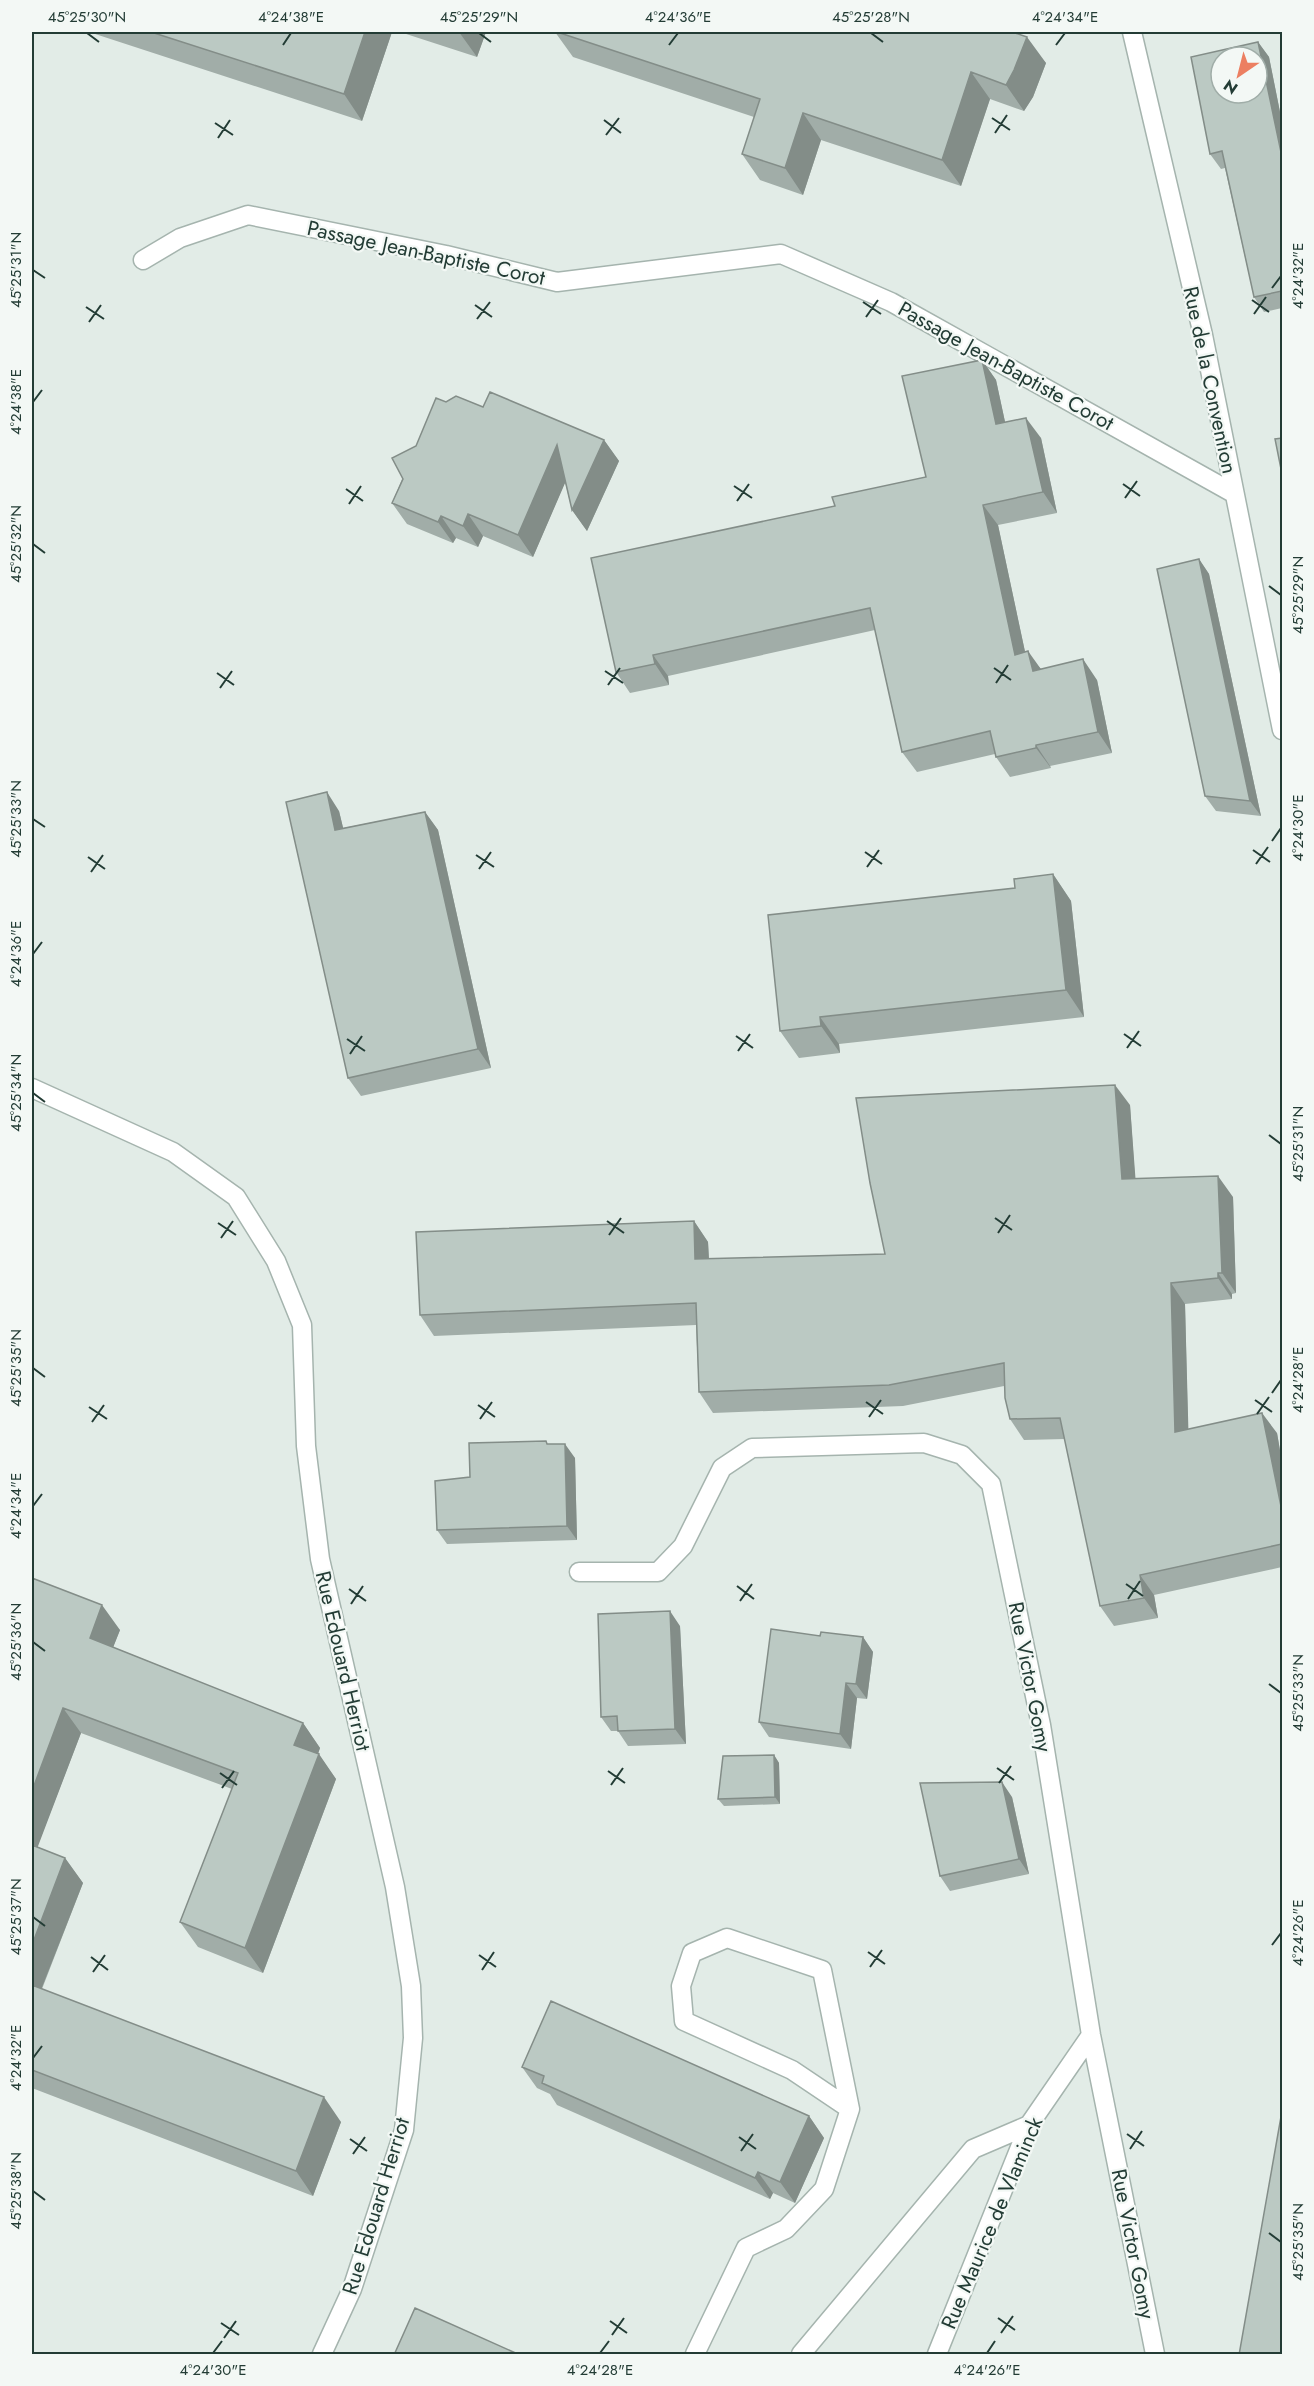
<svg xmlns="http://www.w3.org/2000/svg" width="1314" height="2386" font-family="Jost,sans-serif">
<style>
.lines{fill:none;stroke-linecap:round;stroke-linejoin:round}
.minor-casing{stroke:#a5b4ae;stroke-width:21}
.minor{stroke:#fff;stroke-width:18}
.wall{fill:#a1ada8}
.shaded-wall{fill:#838d88}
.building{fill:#bbc9c3;stroke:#838d88;stroke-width:1.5;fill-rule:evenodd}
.ticks{fill:none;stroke:#233c35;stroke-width:2}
.labels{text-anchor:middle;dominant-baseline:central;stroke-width:4.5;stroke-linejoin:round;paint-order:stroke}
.street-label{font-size:21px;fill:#233c35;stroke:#f3f8f5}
.neatline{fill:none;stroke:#233c35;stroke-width:2}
.ticks-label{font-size:15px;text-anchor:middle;fill:#233c35}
</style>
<rect width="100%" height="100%" fill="#e2ece7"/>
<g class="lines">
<g class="minor-casing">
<path id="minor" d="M1132,32L1203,335L1282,730
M143,260L180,238L248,215L446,255L557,282L781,254L891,302L1233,493
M32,1088L173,1152L236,1197L276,1261L302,1325L306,1446L320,1559L395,1887L411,1986L413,2038L404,2130L352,2289L322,2354
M579,1572H658L683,1546L722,1468L752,1448L924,1443L962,1455L991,1484L1041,1725L1091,2035L1155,2354
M695,2354L746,2248L786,2229L824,2189L850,2109L822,1970L727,1938L692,1953L681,1986L684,2021L792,2070L850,2109
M801,2354L973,2149L1029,2125
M937,2354L1029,2125L1091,2035"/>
</g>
<use href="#minor" class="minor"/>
</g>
<path class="wall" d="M89,32H392L362,121Z
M400,32H486L477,57Z
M555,32H1012L1046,63L1033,97L1024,111L990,99L961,186L821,140L803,195L760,180L742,154L754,117L573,57Z
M1258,42L1269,57L1282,122V308L1264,312L1254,297L1225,168L1221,169L1210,154Z
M982,360L996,380L1005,422L1041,438L1057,513L998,525L1025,652L1041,669L1097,680L1112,753L1050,766L1051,768L1010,777L996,757L995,754L917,772L902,752L875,630L668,676L669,685L630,693L616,672L835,506L926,477Z
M446,402L604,440L619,461L587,531L572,510L565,482L533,557L483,536L478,547L456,538L453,543L407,524L392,503L416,446Z
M1199,559L1209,574L1261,816L1216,811L1205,796Z
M339,811L343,828L425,812L438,830L491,1068L361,1096L348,1078Z
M1053,874L1071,901L1084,1017L839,1044L840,1053L799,1058L780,1031L1015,888Z
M1130,1105L1135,1179L1233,1197L1236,1293L1232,1294V1299L1185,1304L1188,1429L1277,1433L1282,1462V1567L1154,1595L1158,1618L1114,1626L1100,1606L1065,1439L1024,1440L1010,1419L1004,1386L903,1406L713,1413L699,1392L696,1325L434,1336L420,1315L694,1221L708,1242L709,1259L885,1254Z
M549,1444L575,1458L577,1540L447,1544L437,1530L470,1477Z
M32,1578L120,1630L113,1647L303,1723L320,1748L318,1754L336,1779L263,1973L198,1947L180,1922L232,1789L81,1733L37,1847L65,1858L83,1883L42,1989L341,2122L313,2196L32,2088Z
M680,1626L686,1744L628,1746L618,1731H611L601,1717Z
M820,1636L863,1637L873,1652L867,1699L857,1698L851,1749L769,1737L759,1722Z
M774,1755L779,1763L780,1804L724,1806L718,1799Z
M1012,1797L1029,1874L950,1891L940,1876Z
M522,2067L809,2116L824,2138L795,2203L773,2193L770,2199L557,2105L550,2094L537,2088Z"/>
<path class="shaded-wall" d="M365,32H392L362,121L344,94Z
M459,32H486L477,57Z
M1027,37L1046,63L1033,97L1024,111L1006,85Z
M1258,42L1269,57L1282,122V157Z
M971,72L990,99L961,186L942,160Z
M803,113L821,140L803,195L785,168Z
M982,360L996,380L1010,445L996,424Z
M1026,418L1041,438L1057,513L1043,492Z
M604,440L619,461L587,531L572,510Z
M557,445L572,467L533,557L518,535Z
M983,505L998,525L1030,675L1015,655Z
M468,514L483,536L478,547L463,526Z
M441,516L456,538L453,543L438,522Z
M1199,559L1209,574L1261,816L1250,801Z
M1028,651L1043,672L1033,671Z
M653,655L668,676L669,685L655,664Z
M1083,659L1097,680L1112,753L1098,732Z
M1036,745L1050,766L1051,768L1036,748Z
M327,792L339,811L348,848L335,830Z
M425,812L438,830L491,1068L478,1049Z
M1053,874L1071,901L1084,1017L1066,990Z
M820,1017L839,1044L840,1053L821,1026Z
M1115,1085L1130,1105L1137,1199L1122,1179Z
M1218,1176L1233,1197L1236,1293L1222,1273Z
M694,1221L708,1242L710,1280L695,1259Z
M1218,1273L1232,1294V1299L1218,1278Z
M1171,1283L1185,1304L1189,1452L1175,1432Z
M1262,1413L1277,1433L1282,1462V1511Z
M565,1444L575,1458L577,1540L567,1526Z
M1140,1575L1154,1595L1158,1618L1144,1598Z
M102,1605L120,1630L107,1663L90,1638Z
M670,1611L680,1626L686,1744L675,1729Z
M863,1637L873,1652L867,1699L856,1684Z
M846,1683L857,1698L851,1749L840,1734Z
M63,1708L81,1733L32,1862V1791Z
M303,1723L320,1748L312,1770L294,1745Z
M319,1754L336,1779L263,1973L245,1948Z
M774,1755L779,1763L780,1804L775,1797Z
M1002,1782L1012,1797L1029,1874L1019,1859Z
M65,1858L83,1883L35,2005L32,2000V1945Z
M324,2097L341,2122L313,2196L296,2171Z
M809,2116L824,2138L795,2203L780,2182Z
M758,2172L773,2193L770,2199L755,2178Z"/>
<path class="building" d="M151,32H365L344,94Z
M557,32H1012L1027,37L1014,70L1006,85L971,72L942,160L803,113L785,168L742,154L760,99Z
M1258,42L1282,157V291L1254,297L1222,151L1210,154L1191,57ZM1221,57H1257V93H1221Z
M982,360L996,424L1026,418L1043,492L983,505L1015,655L1028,651L1033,671L1083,659L1098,732L1036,745V748L996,757L990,731L902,752L870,608L653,655L655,664L616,672L591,558L835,506L832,497L926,477L902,376Z
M490,392L604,440L572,510L557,445L518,535L468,514L463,526L441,516L438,522L392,503L403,479L392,458L416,446L436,398L446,402L456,396L483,407Z
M1282,438V474L1275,439Z
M1199,559L1250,801L1205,796L1157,569Z
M327,792L335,830L425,812L478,1049L348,1078L286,802Z
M1053,874L1066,990L820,1017L821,1026L780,1031L768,915L1015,888L1014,879Z
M1115,1085L1122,1179L1218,1176L1222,1273H1218V1278L1171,1283L1175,1432L1262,1413L1282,1511V1544L1140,1575L1144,1598L1100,1606L1060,1418L1010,1419L1005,1398L1004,1363L889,1385L699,1392L696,1303L420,1315L416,1232L694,1221L695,1259L885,1254L870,1183L856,1098Z
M546,1441L547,1444H565L567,1526L437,1530L435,1481L470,1477L469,1443Z
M32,1578L102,1605L90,1638L303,1723L294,1745L319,1754L245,1948L180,1922L238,1773L63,1708L32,1791Z
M670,1611L675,1729L618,1731L617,1716L601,1717L598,1614Z
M771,1629L820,1636L821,1632L863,1637L856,1684L846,1683L840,1734L759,1722Z
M774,1755L775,1797L718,1799L723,1756Z
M1002,1782L1019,1859L940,1876L920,1783Z
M32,1845L65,1858L32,1945Z
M32,1985L324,2097L296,2171L32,2070Z
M551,2001L809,2116L780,2182L758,2172L755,2178L542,2083L544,2076L522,2067Z
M1282,2111V2355H1239Z
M415,2308L520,2355H394Z"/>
<path class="ticks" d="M87,33L99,42M479,33L491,42M871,33L883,42M283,45L291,33M669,45L678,33M1056,45L1065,33M992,118L1010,130M604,120L621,133M215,123L233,135M995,133L1007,115M606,135L619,118M218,138L230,120M33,270L45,278M1272,288L1281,276M1252,300L1269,312M863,302L881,314M475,305L492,317M86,307L104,319M1254,314L1266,297M866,317L878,300M477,319L490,302M89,322L101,305M33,402L42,390M1123,484L1140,496M734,486L752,498M346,489L363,501M1125,498L1137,481M737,501L749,484M349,504L361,486M33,544L45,553M1269,586L1281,595M994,668L1011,680M605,671L623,683M217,673L234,685M996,683L1008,665M608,685L620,668M220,688L232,671M33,819L45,827M1272,841L1281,828M1253,850L1270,862M865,852L882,864M476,855L494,867M88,857L105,869M1256,864L1268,847M867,867L879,850M479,869L491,852M91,872L103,855M33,954L42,942M1124,1034L1141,1046M736,1036L753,1048M347,1039L365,1051M1127,1048L1139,1031M738,1051L750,1034M350,1054L362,1036M33,1093L45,1102M1269,1135L1281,1144M995,1218L1012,1230M607,1221L624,1233M218,1223L236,1235M998,1233L1010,1215M609,1235L621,1218M221,1238L233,1221M33,1368L45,1377M1272,1393L1281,1380M1255,1400L1272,1412M866,1402L883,1414M478,1405L495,1417M89,1407L107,1419M1257,1414L1269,1397M869,1417L881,1400M480,1419L492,1402M92,1422L104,1405M33,1506L42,1494M1126,1584L1143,1596M737,1586L754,1599M349,1589L366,1601M1128,1599L1140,1581M740,1601L752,1584M351,1604L363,1586M33,1642L45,1651M1269,1684L1281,1693M997,1768L1014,1780M608,1771L625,1783M220,1773L237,1785M999,1783L1011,1766M611,1785L623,1768M222,1788L234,1771M33,1917L45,1926M1272,1945L1281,1933M868,1952L885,1964M479,1955L496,1967M91,1957L108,1970M870,1967L882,1950M482,1970L494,1952M93,1972L105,1955M33,2058L42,2046M1127,2134L1144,2146M739,2137L756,2149M350,2139L367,2151M1130,2149L1142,2131M741,2151L753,2134M353,2154L365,2137M33,2191L45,2200M1269,2233L1281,2242M998,2318L1015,2330M610,2321L627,2333M221,2323L239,2335M1001,2333L1013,2316M612,2335L624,2318M224,2338L236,2321M213,2353L222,2341M600,2353L609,2341M987,2353L995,2341"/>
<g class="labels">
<g class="street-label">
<text transform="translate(426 253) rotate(12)">Passage Jean-Baptiste Corot</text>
<text transform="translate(1006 366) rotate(29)">Passage Jean-Baptiste Corot</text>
<text transform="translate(1210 380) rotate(78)">Rue de la Convention</text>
<text transform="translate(343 1661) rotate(77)">Rue Edouard Herriot</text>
<text transform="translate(1030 1677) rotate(79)">Rue Victor Gomy</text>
<text transform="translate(376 2206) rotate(-73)">Rue Edouard Herriot</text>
<text transform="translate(992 2223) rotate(-67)">Rue Maurice de Vlaminck</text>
<text transform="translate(1133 2244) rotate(79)">Rue Victor Gomy</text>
</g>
</g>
<rect width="1314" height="2386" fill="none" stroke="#f3f8f5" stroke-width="66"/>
<g transform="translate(1239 75) rotate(215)"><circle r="28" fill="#f3f8f5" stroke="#a0ada8" stroke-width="1.5"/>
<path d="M0-4.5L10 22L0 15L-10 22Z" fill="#ec7f61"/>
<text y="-9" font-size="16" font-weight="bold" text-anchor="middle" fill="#233c35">N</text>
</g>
<rect x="33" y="33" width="1248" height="2320" class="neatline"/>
<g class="ticks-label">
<text x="87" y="22">45°25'30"N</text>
<text x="291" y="22">4°24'38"E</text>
<text x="479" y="22">45°25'29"N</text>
<text x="678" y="22">4°24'36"E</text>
<text x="871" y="22">45°25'28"N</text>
<text x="1065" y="22">4°24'34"E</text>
<text transform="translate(16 270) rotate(-90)" y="5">45°25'31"N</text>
<text transform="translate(1298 276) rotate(-90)" y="5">4°24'32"E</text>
<text transform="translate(16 402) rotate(-90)" y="5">4°24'38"E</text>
<text transform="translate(16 544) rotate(-90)" y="5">45°25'32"N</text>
<text transform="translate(1298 595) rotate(-90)" y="5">45°25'29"N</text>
<text transform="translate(16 819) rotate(-90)" y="5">45°25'33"N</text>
<text transform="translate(1298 828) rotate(-90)" y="5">4°24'30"E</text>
<text transform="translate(16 954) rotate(-90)" y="5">4°24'36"E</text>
<text transform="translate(16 1093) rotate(-90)" y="5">45°25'34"N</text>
<text transform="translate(1298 1144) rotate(-90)" y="5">45°25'31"N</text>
<text transform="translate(16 1368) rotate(-90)" y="5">45°25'35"N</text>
<text transform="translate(1298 1380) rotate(-90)" y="5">4°24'28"E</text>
<text transform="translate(16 1506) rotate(-90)" y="5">4°24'34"E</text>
<text transform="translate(16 1642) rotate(-90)" y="5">45°25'36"N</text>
<text transform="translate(1298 1693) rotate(-90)" y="5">45°25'33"N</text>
<text transform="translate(16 1917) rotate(-90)" y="5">45°25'37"N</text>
<text transform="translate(1298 1933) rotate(-90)" y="5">4°24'26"E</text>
<text transform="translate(16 2058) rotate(-90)" y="5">4°24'32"E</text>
<text transform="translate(16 2191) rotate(-90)" y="5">45°25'38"N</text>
<text transform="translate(1298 2242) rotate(-90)" y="5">45°25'35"N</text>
<text x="213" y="2375">4°24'30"E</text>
<text x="600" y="2375">4°24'28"E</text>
<text x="987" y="2375">4°24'26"E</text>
</g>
</svg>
